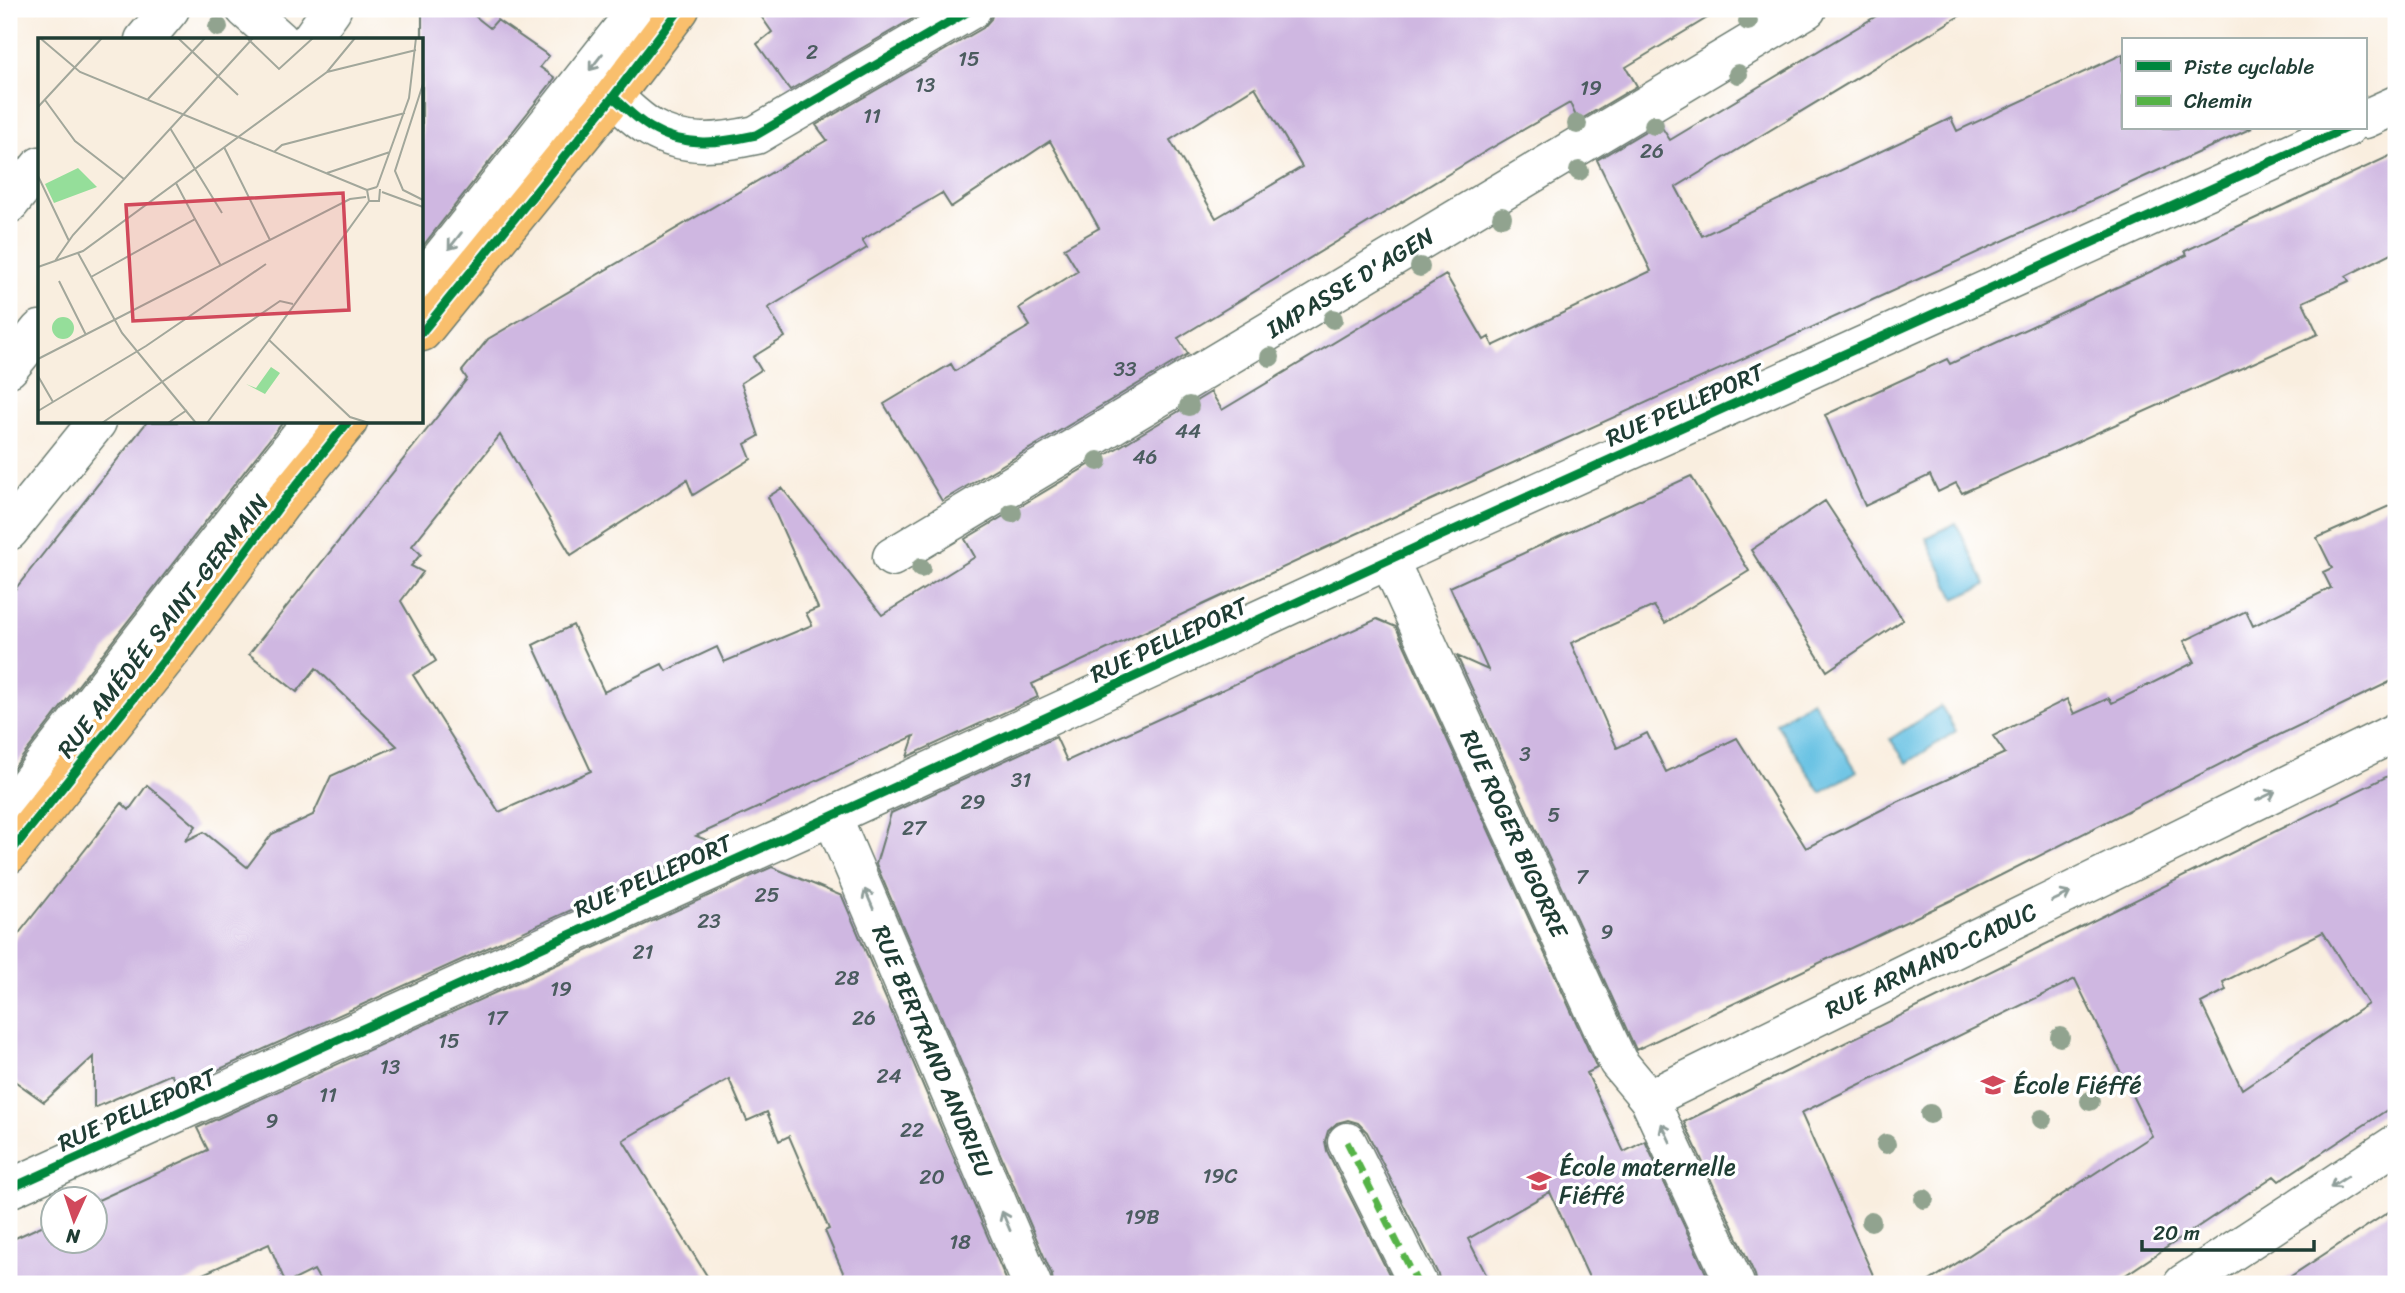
<svg xmlns="http://www.w3.org/2000/svg" width="2405" height="1293" font-family="Sriracha,sans-serif">
<style>
.water{fill:#66c1e3;stroke:#427f8c;stroke-width:2}
.building{fill:#cfb7e1;fill-rule:evenodd}
.lines{fill:none;stroke-linecap:round;stroke-linejoin:round}
.minor-casing{stroke:#6b7b70;stroke-width:41}
.major-casing{stroke:#6b7b70;stroke-width:41}
.minor{stroke:#fff;stroke-width:38}
.major{stroke:#f9bf6d;stroke-width:38}
.quiet{stroke:#55b346;stroke-width:7;stroke-dasharray:14 7;stroke-linecap:butt}
.cycleway-casing{stroke:#fff;stroke-width:13}
.cycleway{stroke:#00873e;stroke-width:9}
.tree{fill:#91a38f}
.oneway{stroke:#8f9e9a}
.labels{text-anchor:middle;dominant-baseline:central;stroke-width:7;stroke-linejoin:round;paint-order:stroke}
.number-label{font-size:21px;fill:#4b5c5f}
.street-label{font-size:24px;fill:#1f3d34;stroke:#fff}
.poi-label{font-size:24px;fill:#1f3d34;stroke:#fff;text-anchor:start}
.inset-road{fill:none;stroke:#a2a79b;stroke-width:2}
.view{fill:#d1495b;fill-opacity:0.15;stroke:#d1495b;stroke-width:3.5}
.inset-edge{fill:none;stroke:#1f3d34;stroke-width:3.5}
</style>
<rect width="100%" height="100%" fill="#fff"/>
<filter id="ink" filterUnits="userSpaceOnUse"><feTurbulence type="fractalNoise" baseFrequency=".0143" numOctaves="2"/><feDisplacementMap in="SourceGraphic" scale="14" xChannelSelector="R" yChannelSelector="G"/><feConvolveMatrix kernelMatrix="1 2 1 2 8 2 1 2 1" color-interpolation-filters="sRGB"/></filter>
<filter id="wash" filterUnits="userSpaceOnUse"><feTurbulence type="fractalNoise" baseFrequency=".00686" numOctaves="4" result="noise"/><feDisplacementMap in="SourceGraphic" scale="28" xChannelSelector="R" yChannelSelector="G"/><feGaussianBlur stdDeviation="1.57" result="paint"/><feColorMatrix in="noise" values="0 0 0 0 0 0 0 0 0 0 0 0 0 0 0 0 0 1.4 0 .05"/><feComposite in="paint" operator="in"/></filter>
<g filter="url(#wash)">
<rect width="100%" height="100%" fill="#f9eedf"/>
<path class="water" d="M1956,523L1986,585L1955,599L1926,538Z
M1812,700L1857,771L1821,793L1776,723Z
M1941,706L1956,731L1907,763L1890,739Z"/>
<g id="blocks">
<path class="building" d="M422,9H466L490,28L497,20L549,56L540,67L555,78L422,247Z
M756,9H929L790,90L757,44L772,32Z
M994,9H1722L1626,67L1637,86L1578,121L1570,103L1488,150L1178,338L1188,354L942,501L884,404L951,364L955,371L1030,326L1019,308L1078,271L1064,248L1099,228L1050,141L951,207L942,193L862,240L867,248L768,308L785,337L753,357L761,370L741,383L759,436L745,444L751,459L693,495L687,480L571,555L500,435L412,546L421,554L411,566L423,572L401,601L436,661L413,675L499,812L591,771L533,645L573,625L604,692L662,664L666,671L717,647L724,662L812,625L806,613L818,608L768,497L782,488L882,615L975,557L965,539L1211,392L1222,410L1446,275L1484,340L1489,337L1493,346L1651,271L1597,160L1659,123L1670,140L1888,9H1971L1676,187L1702,236L1951,118L1957,131L2123,54V128H2252L1323,549L1032,684L1038,697L907,757L914,736L696,836L717,844L178,1088L171,1074L94,1108V1056L44,1102L9,1077V946L122,803L129,810L147,785L196,826L185,841L204,832L247,867L272,834L313,815L331,776L397,746L316,668L297,692L249,654L467,379L462,371L488,339L827,140L816,125L983,28L991,19ZM1255,87L1302,167L1216,218L1170,140Z
M2396,153V251L2346,276L2349,281L2303,302L2318,334L1962,493L1956,483L1938,492L1930,475L1865,506L1825,415L1947,359L1950,364L2187,255L2185,251Z
M147,422H283L9,774V597Z
M1691,476L1749,571L1665,623L1654,606L1571,643L1617,748L1647,733L1666,772L1737,738L1806,848L1895,803L2005,753L1993,736L2067,699L2074,714L2109,698L2112,703L2195,662L2184,641L2246,611L2253,626L2331,588L2323,572L2332,568L2317,538L2396,503V679L2252,748L1952,900L1636,1050L1457,656L1488,670L1450,587Z
M1825,501L1903,620L1827,671L1751,550Z
M1377,619L1396,627L1597,1068L1587,1073L1624,1152L1645,1141L1711,1284H1592L1550,1192L1468,1239L1491,1284H1440L1438,1274L1367,1132L1358,1123L1348,1120L1337,1123L1328,1131L1325,1141L1327,1151L1394,1284H1053L1052,1275L876,864L891,813L1056,737L1067,761Z
M2396,772V1104L2279,1181L2274,1176L2112,1284H1925L2152,1136L2075,979L1801,1113L1877,1284H1757L1755,1275L1684,1122ZM2323,932L2368,1004L2242,1089L2201,1003L2226,990L2223,982Z
M772,867L842,896L1008,1284H848L825,1231L829,1229L789,1136L779,1141L767,1112L747,1121L729,1079L623,1140L712,1284H322L314,1270L286,1284L269,1244L181,1284H9V1241L52,1221V1241H94V1202L208,1150L197,1128Z
M2396,1207V1284H2279Z"/>
</g>
</g>
<g filter="url(#ink)">
<use href="#blocks" fill-opacity="0" stroke="#6b7b70" stroke-width="2"/>
<g class="lines">
<g class="minor-casing">
<g id="minor">
<path d="M245,9L280,40"/>
<path d="M144,40L170,9"/>
<path d="M310,40L332,9"/>
<path d="M613,97C625,107 637,120 651,128C685,148 720,143 756,135L972,9"/>
<path d="M2365,119L2396,105"/>
<path d="M9,204L40,166"/>
<path d="M422,282L638,9"/>
<path d="M9,368L40,330"/>
<path d="M9,531L97,422"/>
<path id="s1" d="M892,557L1807,9"/>
<path id="s2" d="M1389,560L1618,1062L1649,1099"/>
<path d="M9,809L311,422"/>
<path id="s3" d="M832,816L1032,1284"/>
<path d="M1347,1142L1418,1284"/>
<path d="M9,1189L832,816L1436,538L2346,128"/>
<path id="s4" d="M1735,1284L1649,1099L2396,732"/>
<path d="M2183,1284L2396,1144"/>
</g>
</g>
<g class="major-casing">
<path id="major" d="M422,332L613,97L680,9
M9,854L174,648L281,504L348,422"/>
</g>
<use href="#minor" class="minor"/>
<use href="#major" class="major"/>
<path class="quiet" d="M1347,1142L1418,1284"/>
<g class="cycleway-casing">
<path id="cycleway" d="M613,97C625,107 637,120 651,128C685,148 720,143 756,135L972,9
M422,332L613,97L680,9
M9,854L174,648L281,504L348,422
M9,1189L832,816L1436,538L2346,128"/>
</g>
<use href="#cycleway" class="cycleway"/>
</g>
<g class="tree">
<circle cx="1748" cy="21" r="10"/>
<circle cx="218" cy="27" r="10"/>
<circle cx="1738" cy="74" r="10"/>
<circle cx="1577" cy="124" r="10"/>
<circle cx="1654" cy="125" r="10"/>
<circle cx="1579" cy="171" r="10"/>
<circle cx="1502" cy="217" r="10"/>
<circle cx="1420" cy="267" r="10"/>
<circle cx="1333" cy="319" r="10"/>
<circle cx="1270" cy="357" r="10"/>
<circle cx="1189" cy="406" r="10"/>
<circle cx="1098" cy="461" r="10"/>
<circle cx="1012" cy="513" r="10"/>
<circle cx="921" cy="568" r="10"/>
<circle cx="2060" cy="1037" r="10"/>
<circle cx="2090" cy="1101" r="10"/>
<circle cx="1930" cy="1114" r="10"/>
<circle cx="2042" cy="1119" r="10"/>
<circle cx="1886" cy="1144" r="10"/>
<circle cx="1924" cy="1199" r="10"/>
<circle cx="1871" cy="1221" r="10"/>
</g>
<defs><path id="oneway-shaft" d="M-6 0H5M1.5-3L5.5 0L1.5 3" fill="none" stroke-width="1.6" stroke-linecap="round" stroke-linejoin="round" transform="scale(1.75)"/></defs>
<g class="oneway">
<use href="#oneway-shaft" transform="translate(596 62) rotate(128)"/>
<use href="#oneway-shaft" transform="translate(455 241) rotate(128)"/>
<use href="#oneway-shaft" transform="translate(2266 796) rotate(-26)"/>
<use href="#oneway-shaft" transform="translate(2061 897) rotate(-26)"/>
<use href="#oneway-shaft" transform="translate(869 899) rotate(-113)"/>
<use href="#oneway-shaft" transform="translate(1666 1133) rotate(-115)"/>
<use href="#oneway-shaft" transform="translate(2339 1182) rotate(147)"/>
<use href="#oneway-shaft" transform="translate(1006 1221) rotate(-113)"/>
</g>
</g>
<defs>
<g id="school-bare" transform="scale(1.89)"><path d="M0-5L7-2L0 1L-7-2ZM-4 1L0 2.5L4 1V4Q0 6-4 4Z" fill="#d1495b" stroke="#fff" stroke-width="2.5" paint-order="stroke"/></g>
</defs>
<g fill-rule="evenodd">
<use href="#school-bare" x="1993" y="1085"/>
<use href="#school-bare" x="1539" y="1181"/>
</g>
<g class="labels">
<g class="number-label">
<text x="812" y="52">2</text>
<text x="969" y="59">15</text>
<text x="925" y="85">13</text>
<text x="1591" y="88">19</text>
<text x="872" y="116">11</text>
<text x="1652" y="151">26</text>
<text x="1125" y="369">33</text>
<text x="1188" y="431">44</text>
<text x="1145" y="457">46</text>
<text x="1525" y="754">3</text>
<text x="1021" y="780">31</text>
<text x="973" y="802">29</text>
<text x="1554" y="815">5</text>
<text x="914" y="828">27</text>
<text x="1582" y="877">7</text>
<text x="767" y="895">25</text>
<text x="709" y="921">23</text>
<text x="1607" y="932">9</text>
<text x="643" y="952">21</text>
<text x="847" y="978">28</text>
<text x="561" y="989">19</text>
<text x="497" y="1018">17</text>
<text x="864" y="1018">26</text>
<text x="449" y="1041">15</text>
<text x="390" y="1067">13</text>
<text x="889" y="1076">24</text>
<text x="328" y="1095">11</text>
<text x="272" y="1121">9</text>
<text x="912" y="1130">22</text>
<text x="1220" y="1176">19C</text>
<text x="932" y="1177">20</text>
<text x="1142" y="1217">19B</text>
<text x="960" y="1242">18</text>
</g>
<g class="street-label">
<text stroke="none"><textPath href="#s1" startOffset="534">IMPASSE D'AGEN</textPath></text>
<text transform="translate(1685 405) rotate(-24)">RUE PELLEPORT</text>
<text transform="translate(163 626) rotate(-52)">RUE AMÉDÉE SAINT-GERMAIN</text>
<text transform="translate(1169 640) rotate(-25)">RUE PELLEPORT</text>
<text stroke="none"><textPath href="#s2" startOffset="301">RUE ROGER BIGORRE</textPath></text>
<text transform="translate(653 876) rotate(-24)">RUE PELLEPORT</text>
<text stroke="none"><textPath href="#s4" startOffset="518">RUE ARMAND-CADUC</textPath></text>
<text stroke="none"><textPath href="#s3" startOffset="256">RUE BERTRAND ANDRIEU</textPath></text>
<text transform="translate(137 1110) rotate(-24)">RUE PELLEPORT</text>
</g>
<g class="poi-label">
<text x="2013" y="1085">École Fiéffé</text>
<text x="1559" y="1167">École maternelle<tspan x="1559" dy="28">Fiéffé</tspan></text>
</g>
</g>
<g transform="translate(38 38)">
<rect width="385" height="385" fill="#f9eedf"/>
<path d="M40,130L59,149L16,165L7,146ZM14 290a11 11 0 1 1 22 0a11 11 0 1 1-22 0ZM233,329L242,335L227,356L208,346L218,350Z" fill="#95de9a"/>
<path class="inset-road" d="M2,0L42,34L329,152M140,0L200,57M210,1L241,31L275,0M289,34L378,12M385,46L357,133L365,152L385,162M110,61L167,0M7,62L37,103L86,141M0,69L64,0M132,90L184,175M186,109L232,202M236,114L244,107L367,75M289,135L352,114M0,138L31,203M339,149L371,60L378,0M344,154L385,169M331,163L231,302L312,379L331,385M331,163H341L342,151M331,163L329,152L339,149M157,181L183,228M40,215L84,295L158,385M17,223L35,197L215,0M0,229L45,213L289,34L317,0M53,239L157,181L138,145M21,243L48,297M0,321L312,161L328,159M0,338L15,364M0,373L108,308L228,226M64,385L242,263L255,266M130,385L149,372M169,385L231,302"/>
<path class="view" d="M305,155L311,272L95,283L88,167Z"/>
<rect width="385" height="385" class="inset-edge"/>
</g>
<rect width="2405" height="1293" fill="none" stroke="#fff" stroke-width="35"/>
<rect x="2122" y="38" width="245" height="91" fill="#ffffff" stroke="#a5b1ae" stroke-width="2"/>
<rect x="2136" y="61" width="35" height="10" fill="#00873e" stroke="#a5b1ae" stroke-width="2"/>
<text x="2184" y="74" font-size="21" fill="#1f3d34">Piste cyclable</text>
<rect x="2136" y="96" width="35" height="10" fill="#55b346" stroke="#a5b1ae" stroke-width="2"/>
<text x="2184" y="108" font-size="21" fill="#1f3d34">Chemin</text>
<g transform="translate(74 1220) rotate(183)"><circle r="33" fill="#ffffff" stroke="#a5b1ae" stroke-width="2"/>
<path d="M0-5L12 26L0 18L-12 26Z" fill="#d1495b"/>
<text y="-10" font-size="19" font-weight="bold" text-anchor="middle" fill="#1f3d34">N</text>
</g>
<path d="M2142 1240v10h172v-10" fill="none" stroke="#1f3d34" stroke-width="3.5"/>
<text x="2153" y="1240" font-size="21" fill="#1f3d34" stroke="#ffffff" stroke-width="5" paint-order="stroke">20 m</text>
</svg>
